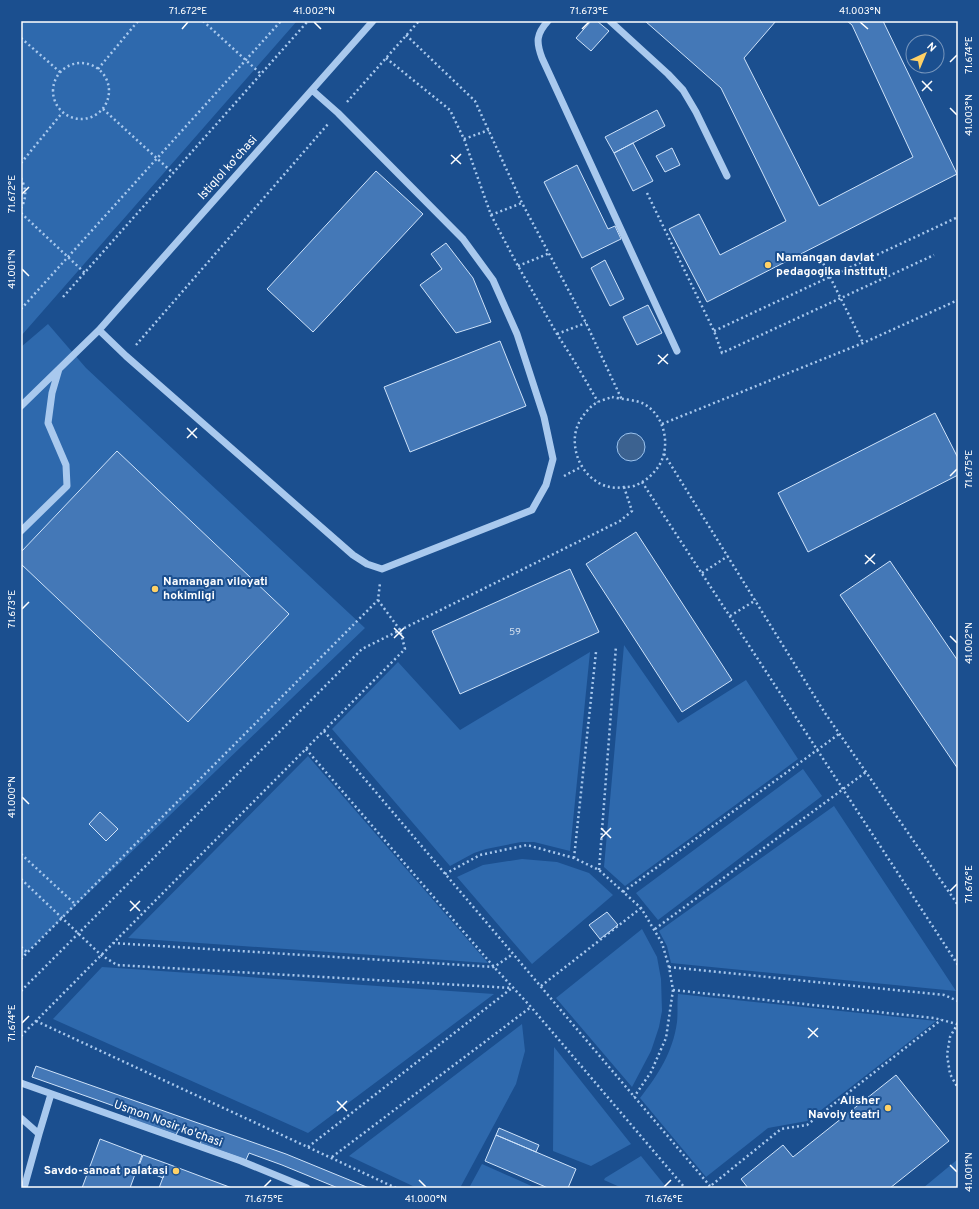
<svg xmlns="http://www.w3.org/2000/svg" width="979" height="1209" font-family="Overpass,sans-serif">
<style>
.green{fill:#2e69ad}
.water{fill:#3c6290;stroke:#9cc4f0}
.building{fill:#4478b7;stroke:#cfe3fa}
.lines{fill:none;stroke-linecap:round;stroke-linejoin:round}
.path{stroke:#a9c9ee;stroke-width:2.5;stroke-dasharray:2 3;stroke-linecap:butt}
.minor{stroke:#a9c9ee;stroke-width:7}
.ticks{fill:none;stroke:#fff;stroke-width:1.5}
.poi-dot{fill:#ffd166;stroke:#1b4f8f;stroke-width:1.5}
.labels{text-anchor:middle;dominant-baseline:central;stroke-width:4;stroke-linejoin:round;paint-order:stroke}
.number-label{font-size:10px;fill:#d0dded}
.street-label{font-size:12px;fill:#fff;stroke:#1b4f8f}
.poi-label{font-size:12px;font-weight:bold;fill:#fff;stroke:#1b4f8f;text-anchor:start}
.neatline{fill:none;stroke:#fff;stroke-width:1.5}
.ticks-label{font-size:10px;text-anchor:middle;fill:#fff}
</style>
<rect width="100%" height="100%" fill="#1b4f8f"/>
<path class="green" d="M21,21H297L21,336Z
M48,324L86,368L365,628L21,958V347Z
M624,645L678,723L746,680L798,759L625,886L604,867Z
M590,652L570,851L534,842H521L486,849L474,853L450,866L332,729L398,662L460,730Z
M308,756L488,963L128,938Z
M803,769L822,796L658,920L636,893Z
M834,806L956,991L671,963L667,946L659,931Z
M522,859L557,862L589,873L613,895L532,964L457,877L483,865Z
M642,929L657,957L661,979L662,1011L659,1027L651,1051L632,1087L556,998Z
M102,967L494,994L308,1133L53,1019Z
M678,994L936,1021L807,1121L768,1128L706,1177L640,1098C658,1075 673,1052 677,1022C678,1013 677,1004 678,994Z
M522,1024L525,1051L516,1084L460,1188H417L349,1156Z
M554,1047L631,1144L591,1166L553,1151Z
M641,1156L667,1188H622L604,1180L605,1178Z
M958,1159V1188H923Z
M482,1164L536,1188H469Z"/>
<path class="water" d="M617 447a14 14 0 1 1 28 0a14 14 0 1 1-28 0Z"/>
<path class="building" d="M591,21H597L609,31L591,51L576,38Z
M645,21H776L744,58L819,206L913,157L852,25L847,21H883L957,174L707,302L669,229L699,214L720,255L786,221L721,88Z
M657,110L665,126L614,153L605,137Z
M633,143L653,181L633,191L614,153Z
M672,148L680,165L665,172L656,156Z
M577,165L608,229L615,226L621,239L582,258L544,182Z
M376,171L423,214L313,332L267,289Z
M446,243L473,278L491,322L456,333L420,285L442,269L431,254Z
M605,260L624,299L610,306L591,268Z
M648,305L662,333L637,345L623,317Z
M500,341L526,406L410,452L384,387Z
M935,413L958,458V475L808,552L778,493Z
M117,451L289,614L188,722L21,564V552Z
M636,532L732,680L682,712L586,564Z
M890,561L958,661V769L840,595Z
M570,569L599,632L460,694L432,631Z
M100,812L118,829L106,841L89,824Z
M607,912L618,925L600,939L589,925Z
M36,1066L286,1154L369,1188H338L282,1165L249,1153L246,1160L200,1144L203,1137L179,1129L176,1135L129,1119L131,1112L32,1077Z
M896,1075L949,1141L890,1188H748L741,1179L783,1145L793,1157Z
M499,1128L539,1145L536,1152L496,1135Z
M496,1135L576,1169L568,1188H548L485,1161Z
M100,1139L142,1155L130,1188H82Z
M143,1155L168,1164L163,1178L138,1168Z
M168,1164L232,1188H159Z"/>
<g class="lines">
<path class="path" d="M203,21L261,74
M406,35L475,101L522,203L586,323L622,400
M21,38L60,72
M386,58L450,110L464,139L491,215L518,266L557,334L576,364L598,402
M53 91a28 28 0 1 1 56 0a28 28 0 1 1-56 0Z
M98,69L138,21
M347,102L419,21
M103,109L173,173
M464,139L489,130
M21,163L62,113
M21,178C26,188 27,198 21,208
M647,193L714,331L722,353L934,255
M21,213L85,273
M491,215L522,203
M821,259L863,343
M518,266L550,253
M63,297L308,21
M21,309L281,21
M714,331L958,217
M557,334L586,323
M136,345L328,124
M612,397C620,399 636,400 642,403C666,414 673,451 655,471C650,477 644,482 636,485C633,487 628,487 624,487C599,492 577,470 575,445C574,436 576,427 581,419C585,413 590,406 598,402C602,400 607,399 612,397Z
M662,424L863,343L958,300
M664,454L825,713L958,905
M564,476L581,467
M642,482L958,965
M702,573L728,556
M730,616L756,600
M324,731L710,1186
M306,749L494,967L531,1007L685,1188
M21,854L75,904
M574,858L596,652
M599,870L616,646
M445,874L480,855L527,845L574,858L599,870L641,908L662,943L669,967L673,990L666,1038L651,1072L634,1097
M21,879L101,955L117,965L512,988
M623,892L839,734
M655,929L866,772
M113,943L494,967L513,954
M21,947L27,952
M21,959L378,600L380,583
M669,967L944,995L958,1001
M541,986L641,908
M673,990L934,1018L957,1024
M21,991L362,649L620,521L632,511L624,487
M36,1021L396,1188
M958,1023L950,1037L947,1055L950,1074L958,1088
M21,1036L405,649L400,630L378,600
M308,1147L512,988
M332,1157L531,1007
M708,1188L781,1129L807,1125L941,1020"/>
<path class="minor" d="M548,21C536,34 536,42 542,58L677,351
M610,21L668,74L683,90L696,112L727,176
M99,330L126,356L353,555L367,564L382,569L532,510L546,485L553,459L544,417L517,334L493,280L463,239L338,113L312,90
M21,406L99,330L373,21
M21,531L67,486L66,465L48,423L52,393L59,369
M21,1083L241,1161L307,1188
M21,1118L39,1134L24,1188
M39,1134L51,1094"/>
</g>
<path class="ticks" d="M314,22L321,29M860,22L868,29M182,29L188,22M582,29L589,22M950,62L957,55M922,81L932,91M922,91L932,81M950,108L957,115M451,155L461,164M451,164L461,154M22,194L29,187M22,269L29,276M658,355L668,364M658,364L668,354M187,428L197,438M187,438L197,428M950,476L957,469M865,555L875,564M865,564L875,554M22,609L29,602M394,628L404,638M950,636L957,643M394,638L404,628M22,797L29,804M601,828L611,838M601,838L611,828M950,891L957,884M130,901L140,911M130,911L140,901M22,1023L29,1016M808,1028L818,1037M808,1038L818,1028M337,1101L347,1111M337,1111L347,1101M950,1165L957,1172M419,1180L426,1187M264,1187L271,1180M664,1187L671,1180"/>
<g class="poi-dot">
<circle cx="768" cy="265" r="4"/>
<circle cx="155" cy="589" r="4"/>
<circle cx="888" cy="1108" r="4"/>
<circle cx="176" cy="1171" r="4"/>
</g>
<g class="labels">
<g class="number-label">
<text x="515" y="632">59</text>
</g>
<g class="street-label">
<text transform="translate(228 168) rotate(-48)">Istiqlol ko'chasi</text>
<text transform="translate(168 1124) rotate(20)">Usmon Nosir ko'chasi</text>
</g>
<g class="poi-label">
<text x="776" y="258">Namangan davlat<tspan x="776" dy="14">pedagogika instituti</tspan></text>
<text x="163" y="582">Namangan viloyati<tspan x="163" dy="14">hokimligi</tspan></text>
<text x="880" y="1101" text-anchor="end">Alisher<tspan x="880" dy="14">Navoiy teatri</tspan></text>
<text x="168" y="1171" text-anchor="end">Savdo-sanoat palatasi</text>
</g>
</g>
<rect width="979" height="1209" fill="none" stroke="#1b4f8f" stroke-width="44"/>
<g transform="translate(925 54) rotate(44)"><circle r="19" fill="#1b4f8f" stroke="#7695bc"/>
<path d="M0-3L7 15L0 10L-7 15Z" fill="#ffd166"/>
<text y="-6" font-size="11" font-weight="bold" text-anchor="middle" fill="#ffffff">N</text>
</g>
<rect x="22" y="22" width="935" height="1165" class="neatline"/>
<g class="ticks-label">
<text x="188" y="14">71.672°E</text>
<text x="314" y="14">41.002°N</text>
<text x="589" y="14">71.673°E</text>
<text x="860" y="14">41.003°N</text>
<text transform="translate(968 55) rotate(-90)" y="4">71.674°E</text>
<text transform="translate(968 115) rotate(-90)" y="4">41.003°N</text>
<text transform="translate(11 194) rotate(-90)" y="4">71.672°E</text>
<text transform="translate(11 269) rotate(-90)" y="4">41.001°N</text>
<text transform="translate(968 469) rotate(-90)" y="4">71.675°E</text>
<text transform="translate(11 609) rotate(-90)" y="4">71.673°E</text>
<text transform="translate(968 643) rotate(-90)" y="4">41.002°N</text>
<text transform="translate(11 797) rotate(-90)" y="4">41.000°N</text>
<text transform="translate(968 884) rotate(-90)" y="4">71.676°E</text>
<text transform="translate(11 1023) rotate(-90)" y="4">71.674°E</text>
<text transform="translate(968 1172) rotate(-90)" y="4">41.001°N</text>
<text x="264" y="1202">71.675°E</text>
<text x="426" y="1202">41.000°N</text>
<text x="664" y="1202">71.676°E</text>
</g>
</svg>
